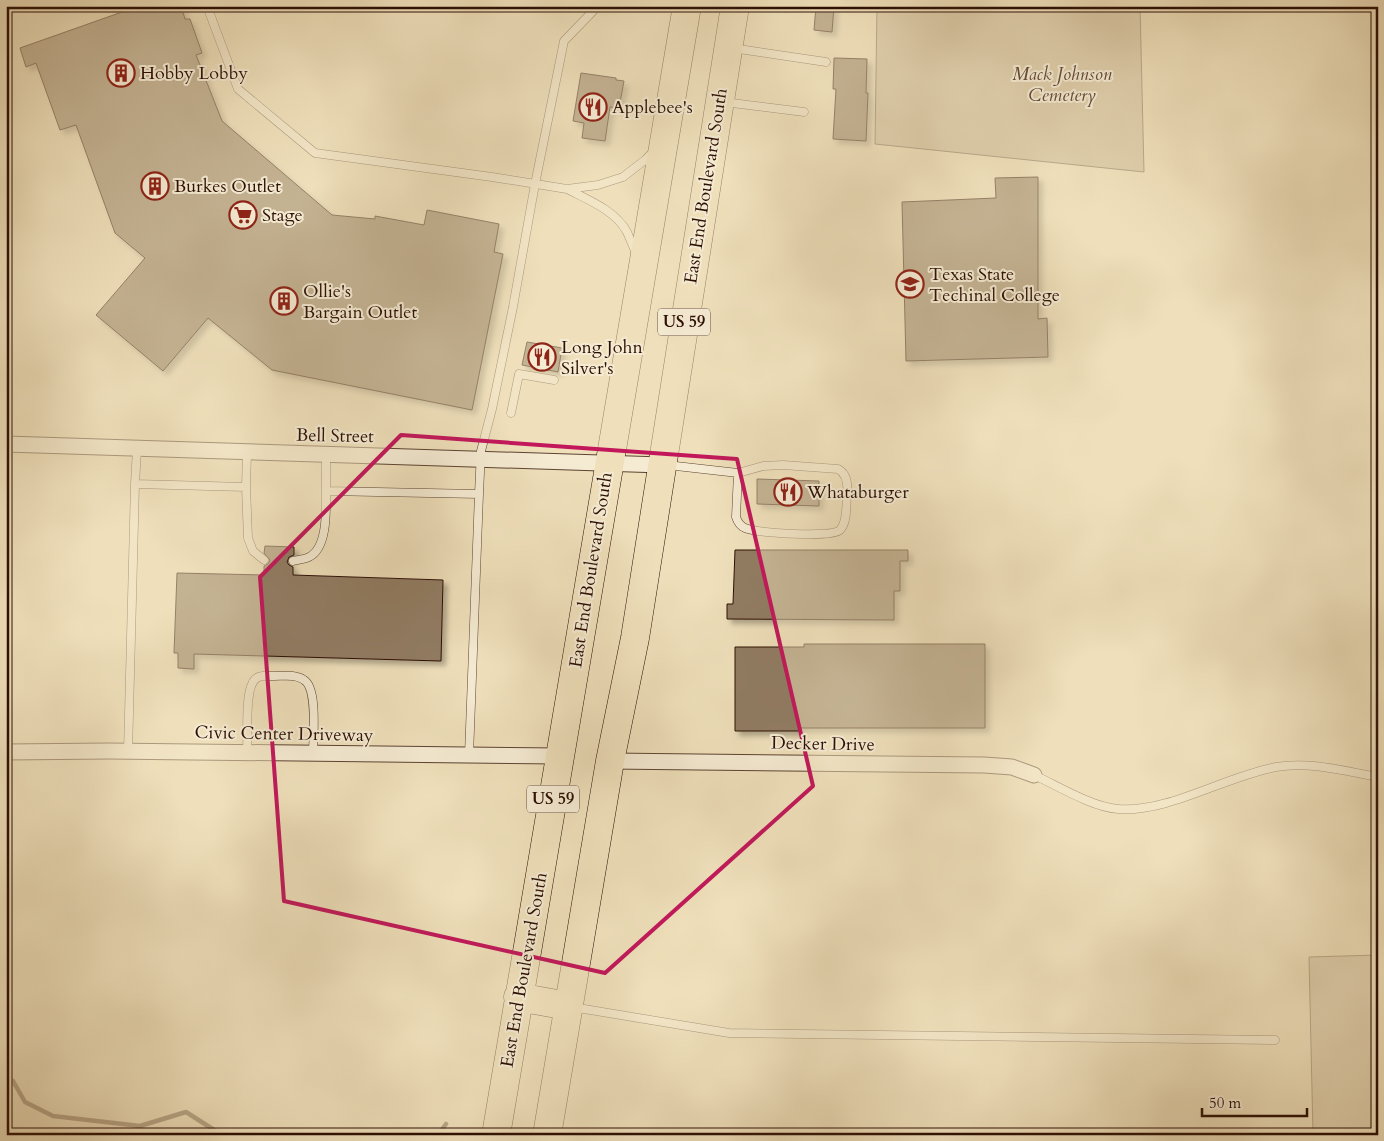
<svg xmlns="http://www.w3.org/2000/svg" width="1384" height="1141" font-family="Cardo,serif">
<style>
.green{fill:#cebc9c;stroke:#7d6650}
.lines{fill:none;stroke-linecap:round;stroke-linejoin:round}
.stream{stroke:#79624d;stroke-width:4.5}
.building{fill:#917c63;stroke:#2c0f04;filter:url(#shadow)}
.lane-casing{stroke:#5d4332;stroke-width:9}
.street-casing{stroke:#5d4332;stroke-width:17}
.highway-casing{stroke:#2c0f04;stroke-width:29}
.lane{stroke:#f5ebd3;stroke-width:8}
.street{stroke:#f5ebd3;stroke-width:15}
.highway{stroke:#efe0bb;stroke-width:28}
.marked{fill:none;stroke:#c2185b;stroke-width:4;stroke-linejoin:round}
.labels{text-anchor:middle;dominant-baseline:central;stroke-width:4;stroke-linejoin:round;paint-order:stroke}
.shield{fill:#f5ebd3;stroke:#685142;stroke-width:1}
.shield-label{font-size:16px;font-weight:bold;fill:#2c0f04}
.poi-label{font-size:18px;fill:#2c0f04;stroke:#f5ebd3;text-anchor:start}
.park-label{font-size:18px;font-style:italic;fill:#654c39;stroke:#f5ebd3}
.street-label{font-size:18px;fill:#2c0f04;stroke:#f5ebd3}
</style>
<defs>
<filter id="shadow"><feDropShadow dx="4.5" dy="4.5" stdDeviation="2.5" flood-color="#0004"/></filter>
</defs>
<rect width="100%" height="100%" fill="#efe0bb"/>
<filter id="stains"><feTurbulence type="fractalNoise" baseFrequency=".004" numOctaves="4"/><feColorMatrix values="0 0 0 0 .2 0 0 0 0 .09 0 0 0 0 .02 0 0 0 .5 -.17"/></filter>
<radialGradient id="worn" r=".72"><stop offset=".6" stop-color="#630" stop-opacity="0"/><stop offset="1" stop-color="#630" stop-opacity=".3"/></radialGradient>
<path class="green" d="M877,6H1140L1144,172L875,144Z
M1378,955V1135H1313L1309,957Z"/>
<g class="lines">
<path class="stream" d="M6,1079L13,1081L25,1102L53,1116L140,1126L186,1112L222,1135
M438,1135L446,1124"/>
</g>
<path class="building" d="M139,6H181L185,19H190L202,53L196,55L222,121L332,215L375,219V216L424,225L427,210L499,224L494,252L503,254L472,410L272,370L208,318L163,371L96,315L145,258L115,233L76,125L60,130L36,63L26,67L20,48Z
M816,6H834L832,32L814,30Z
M834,58L867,59L866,93H868L866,141L833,139L836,89H833Z
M581,73L616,78V80L624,81L619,108L610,107L605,141L582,138L584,123L573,121Z
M1038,177V319L1047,318L1048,357L906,361L902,202L996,198L995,178Z
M527,342L562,348L558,372L522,365Z
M757,479L819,481V506L757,504Z
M265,546L294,547V555L289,557L287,562L289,565L293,567V575L443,580L441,661L194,654V669L178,668V653H174L177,573L264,575V566L268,564L270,560L264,553Z
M735,550H908V561H900V591H894V620L727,619V604H733Z
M804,644H985V728H800V731H735V647H804Z"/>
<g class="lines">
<g class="lane-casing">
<path id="lane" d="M207,6L238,89L315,153L492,177L567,189L598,185L623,177L645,160L653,152
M777,6L787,8L791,6
M732,48L826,62
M724,102L804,112
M567,189C588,200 615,210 627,232C630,239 633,246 636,253
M511,413L519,374L554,380
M137,449L135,484L246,487L247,453
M326,455V491L479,494L481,451L492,409L513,307L535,184L564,41L598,6
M667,465L738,473L763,466L783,465L838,469C847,474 848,484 847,493C846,503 848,522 840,530C832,538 758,533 745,528C740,526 738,523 736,517L738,473
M246,487L248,538L253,551L264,560
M293,561C298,560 305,559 309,557C328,548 326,509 326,491
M128,752L135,484
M247,753C248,736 245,698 252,684C256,674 265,676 274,676C284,676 296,674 304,680C318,688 313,738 313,754
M469,755L479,494
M1034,775C1058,786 1092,807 1118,809C1168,813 1226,776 1276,767C1310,761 1344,771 1378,777
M572,1007L729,1033L1275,1040"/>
</g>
<g class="street-casing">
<path id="street" d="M6,444L662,465
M6,752L109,751L561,756
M610,761L984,765L1012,767L1034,775"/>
</g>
<g class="highway-casing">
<path id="highway" d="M518,997L568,1006
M496,1135L687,6
M547,1135L610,761L635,638L735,6"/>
</g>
<use href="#lane" class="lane"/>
<use href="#street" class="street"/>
<use href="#highway" class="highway"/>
</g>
<path d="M0 0H1384V1141H0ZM401,435L737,459L813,786L605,973L284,901L260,577Z" fill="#efe0bb" fill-opacity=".55" fill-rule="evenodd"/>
<path class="marked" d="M401,435L737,459L813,786L605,973L284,901L260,577Z"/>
<defs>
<g id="building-ring" transform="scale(1.4375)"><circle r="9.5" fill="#f5ebd3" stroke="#8f2418" stroke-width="1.5"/><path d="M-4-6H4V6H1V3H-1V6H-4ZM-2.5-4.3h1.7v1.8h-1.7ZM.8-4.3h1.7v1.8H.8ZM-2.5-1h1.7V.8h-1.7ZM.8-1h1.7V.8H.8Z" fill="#8f2418"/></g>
<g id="restaurant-ring" transform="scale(1.4375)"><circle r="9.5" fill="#f5ebd3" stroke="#8f2418" stroke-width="1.5"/><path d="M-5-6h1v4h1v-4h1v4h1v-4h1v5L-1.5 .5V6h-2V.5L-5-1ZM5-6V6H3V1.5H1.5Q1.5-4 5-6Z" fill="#8f2418"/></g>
<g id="supermarket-ring" transform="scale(1.4375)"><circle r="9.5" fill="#f5ebd3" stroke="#8f2418" stroke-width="1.5"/><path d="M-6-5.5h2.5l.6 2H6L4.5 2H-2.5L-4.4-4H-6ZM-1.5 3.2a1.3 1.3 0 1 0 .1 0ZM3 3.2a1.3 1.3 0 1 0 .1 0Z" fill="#8f2418"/></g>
<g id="university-ring" transform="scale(1.4375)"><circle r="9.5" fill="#f5ebd3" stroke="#8f2418" stroke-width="1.5"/><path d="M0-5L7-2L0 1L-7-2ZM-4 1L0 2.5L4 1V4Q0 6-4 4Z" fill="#8f2418"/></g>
</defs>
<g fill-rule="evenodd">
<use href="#building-ring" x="121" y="73"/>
<use href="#restaurant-ring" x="593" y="107"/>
<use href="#building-ring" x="155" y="186"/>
<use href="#supermarket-ring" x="243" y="215"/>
<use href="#university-ring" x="910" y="284"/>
<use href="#building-ring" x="284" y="301"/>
<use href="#restaurant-ring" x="542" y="357"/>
<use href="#restaurant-ring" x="788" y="492"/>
</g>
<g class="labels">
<g class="shield">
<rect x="658" y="308.5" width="52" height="27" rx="4"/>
<rect x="527" y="785.5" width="52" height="27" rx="4"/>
</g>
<g class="shield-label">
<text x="684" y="322">US 59</text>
<text x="553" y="799">US 59</text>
</g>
<g class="poi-label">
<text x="140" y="73">Hobby Lobby</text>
<text x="612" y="107">Applebee's</text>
<text x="174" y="186">Burkes Outlet</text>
<text x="262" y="215">Stage</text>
<text x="929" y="274">Texas State<tspan x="929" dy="21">Techinal College</tspan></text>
<text x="303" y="291">Ollie's<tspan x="303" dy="21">Bargain Outlet</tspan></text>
<text x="561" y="347">Long John<tspan x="561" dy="21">Silver's</tspan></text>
<text x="807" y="492">Whataburger</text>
</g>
<g class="park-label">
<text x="1062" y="74">Mack Johnson<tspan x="1062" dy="21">Cemetery</tspan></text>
</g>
<g class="street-label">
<text transform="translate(706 186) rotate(-81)">East End Boulevard South</text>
<text transform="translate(335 436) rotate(1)">Bell Street</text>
<text transform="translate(591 570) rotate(-81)">East End Boulevard South</text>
<text transform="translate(284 734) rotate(1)">Civic Center Driveway</text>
<text transform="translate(823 744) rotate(1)">Decker Drive</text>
<text transform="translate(524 970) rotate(-80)">East End Boulevard South</text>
</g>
</g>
<rect width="1384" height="1141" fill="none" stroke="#efe0bb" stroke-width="25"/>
<rect x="8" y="8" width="1369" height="1126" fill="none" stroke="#2c0f04" stroke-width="2.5"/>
<rect x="12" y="12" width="1359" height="1116" fill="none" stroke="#2c0f04"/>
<path d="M1202 1108v8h105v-8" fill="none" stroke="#2c0f04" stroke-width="2.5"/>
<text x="1209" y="1108" font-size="15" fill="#2c0f04" stroke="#f5ebd3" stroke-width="4" paint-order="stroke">50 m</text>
<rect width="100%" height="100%" filter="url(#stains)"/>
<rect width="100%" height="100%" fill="url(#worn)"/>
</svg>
